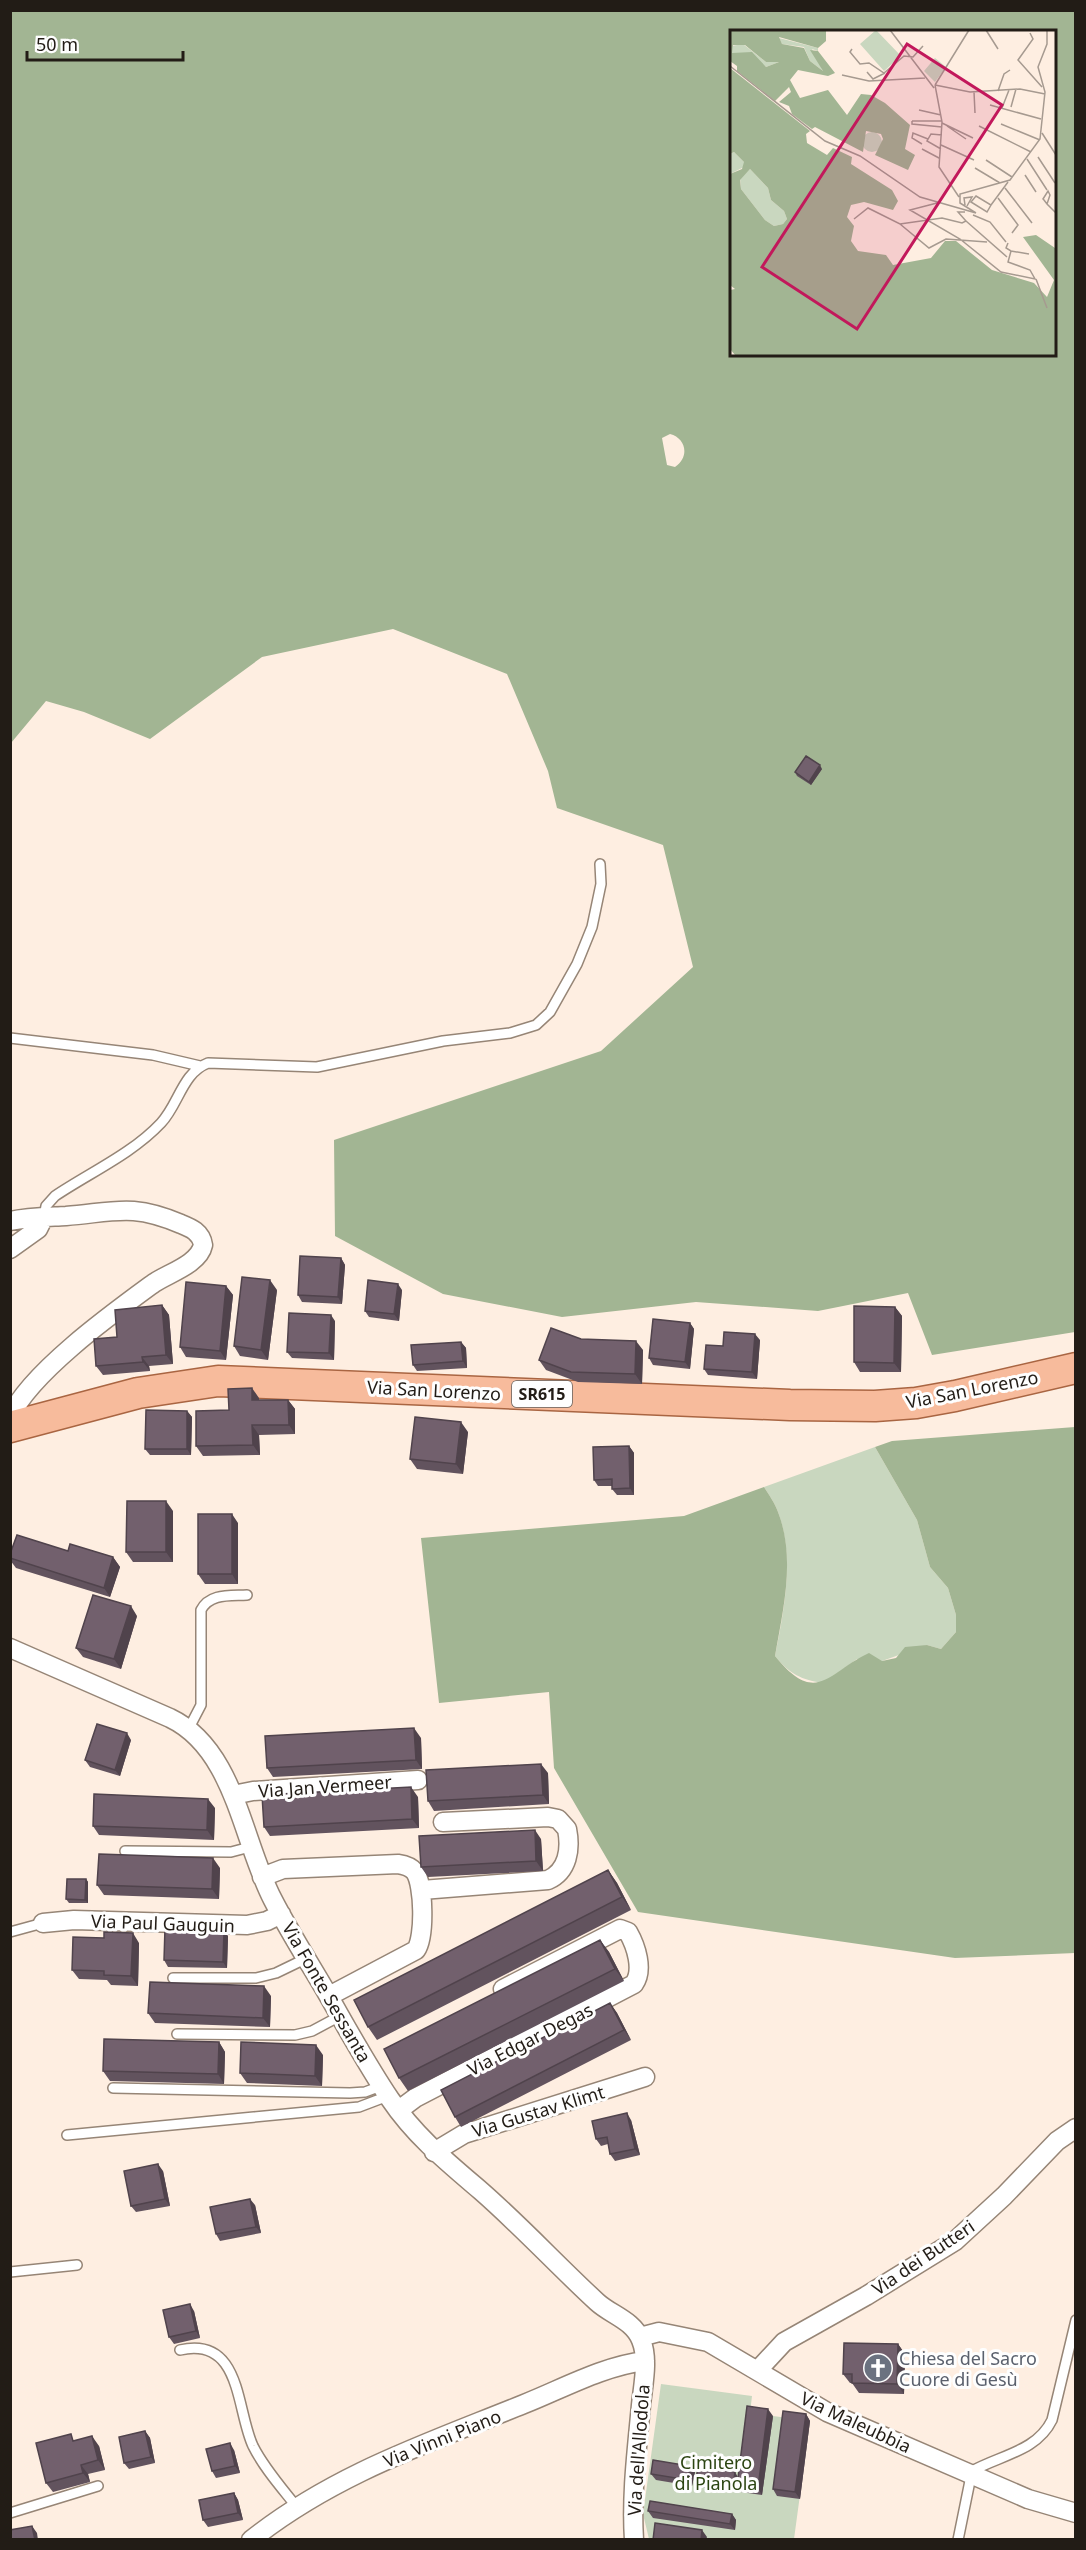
<svg xmlns="http://www.w3.org/2000/svg" width="1086" height="2550" font-family="'Noto Sans',sans-serif">
<style>
.green{fill:#c9d7bf}
.forest{fill:#a2b593;fill-rule:evenodd}
.lines{fill:none;stroke-linecap:round;stroke-linejoin:round}
.service-casing{stroke:#968576;stroke-width:12}
.minor-casing{stroke:#968576;stroke-width:21}
.primary-casing{stroke:#a96542;stroke-width:33}
.service{stroke:#fff;stroke-width:9}
.minor{stroke:#fff;stroke-width:18}
.primary{stroke:#f7bb9c;stroke-width:30}
.wall{fill:#62535e}
.shaded-wall{fill:#50434c}
.building{fill:#72606d;stroke:#50434c;stroke-width:1.5}
.labels{text-anchor:middle;dominant-baseline:central;stroke-width:6;stroke-linejoin:round;paint-order:stroke}
.shield{fill:#fefefe;stroke:#64605c;stroke-width:1.5}
.shield-label{font-size:16px;font-weight:bold;fill:#221c16}
.street-label{font-size:18px;fill:#221c16;stroke:#fefefe}
.worship-label{font-size:18px;fill:#5b616d;stroke:#fefefe;text-anchor:start}
.park-label{font-size:18px;fill:#2c4512;stroke:#fefefe}
.inset-road{fill:none;stroke:#a69a90;stroke-width:1.5}
.view{fill:#c2185b;fill-opacity:0.15;stroke:#c2185b;stroke-width:3}
.inset-edge{fill:none;stroke:#221c16;stroke-width:3}
</style>
<rect width="100%" height="100%" fill="#feeee1"/>
<path class="green" d="M875,1447L917,1520L930,1567L948,1588L956,1615V1632L941,1649L927,1645L882,1661L857,1659L824,1683C801,1680 790,1674 775,1656C784,1610 795,1557 778,1512C775,1503 769,1495 764,1487Z
M661,2384L752,2396L750,2413L810,2421L794,2539H649L643,2514Z"/>
<path class="forest" d="M11,11H1075V1332L932,1355L908,1293L818,1311L696,1302L562,1317L443,1294L335,1236L334,1140L601,1051L693,967L663,845L557,808L548,771L507,674L393,629L262,657L150,739L84,712L46,701L11,743ZM732,32H1054V354H732ZM670,434C686,438 690,457 675,467L667,465L662,438Z
M1075,1427V1953L955,1958L638,1912L554,1768L549,1692L439,1703L421,1538L684,1516L764,1487C769,1495 775,1503 778,1512C796,1558 783,1610 775,1656C817,1708 829,1671 869,1653L882,1661L896,1658L905,1647L927,1645L941,1649L956,1632V1615L948,1588L930,1567L917,1520L875,1447L892,1441Z"/>
<g class="lines">
<g class="service-casing">
<path id="service" d="M10,1038L153,1055L200,1066
M44,1217L46,1206L55,1196C89,1173 132,1154 161,1123C179,1104 182,1073 208,1063L317,1067L443,1041L510,1033L536,1025L550,1012L577,964L592,927L601,884L600,864
M189,1728L201,1705V1610C210,1593 230,1596 247,1595
M125,1851L231,1852L250,1847
M10,1932L43,1923
M173,1978H256L276,1973L307,1958
M177,2034L295,2035L312,2031L340,2016
M113,2088L350,2093L365,2092L381,2086
M67,2135L359,2107L388,2096
M10,2272L77,2265
M180,2350C242,2336 236,2410 253,2446C264,2468 281,2487 296,2506
M10,2513L98,2486
M958,2540L972,2471C1001,2455 1037,2451 1052,2420L1076,2320"/>
</g>
<g class="minor-casing">
<path id="minor" d="M10,1221C29,1217 48,1217 66,1216C115,1212 132,1203 181,1224C191,1228 201,1232 203,1245C199,1264 169,1273 154,1283C113,1313 31,1372 10,1417
M10,1249L38,1229L44,1217
M10,1648L170,1718C235,1749 242,1841 273,1900C290,1933 310,1964 328,1995C348,2030 367,2065 390,2099C415,2136 447,2162 481,2191C521,2226 557,2265 597,2302C611,2315 633,2320 641,2340C649,2359 643,2385 641,2405C637,2449 631,2495 634,2540
M233,1795L253,1791L418,1780
M262,1877L283,1869L398,1864C405,1865 411,1867 415,1872C424,1885 425,1937 416,1950L329,1996
M422,1890L548,1880C568,1871 571,1849 567,1829L558,1819L548,1817L443,1822
M43,1923L74,1920L247,1925L267,1921L281,1914
M399,2110L415,2098L634,1984C644,1970 636,1946 628,1932L620,1929L503,1989
M434,2152L464,2134L645,2077
M640,2337L659,2332L708,2342L827,2412L1028,2499L1076,2513
M758,2370L784,2342L866,2296L955,2241L1004,2196L1057,2141L1076,2128
M251,2540C334,2474 428,2443 524,2404C562,2389 603,2366 645,2361"/>
</g>
<g class="primary-casing">
<path id="primary" d="M10,1427L138,1393L218,1381L790,1405L875,1406L916,1403L955,1396L1076,1368"/>
</g>
<use href="#service" class="service"/>
<use href="#minor" class="minor"/>
<use href="#primary" class="primary"/>
</g>
<path class="wall" d="M822,769L811,785L797,776L795,772Z
M341,1258L345,1265L342,1304L302,1302L298,1295Z
M226,1286L233,1295L226,1360L186,1357L180,1347Z
M277,1290L268,1360L240,1356L234,1346Z
M402,1290L399,1321L369,1317L365,1311Z
M162,1305L169,1315L173,1364L149,1366L150,1371L103,1375L96,1366L117,1337Z
M895,1307L902,1316L901,1372H860L854,1362Z
M335,1321L334,1360L292,1358L287,1352Z
M690,1323L694,1329L690,1369L653,1365L649,1358Z
M581,1339L643,1350L642,1384L578,1382L546,1370L539,1360Z
M760,1340L757,1379L708,1375L704,1369L723,1346Z
M461,1342L466,1348L467,1368L417,1371L413,1365Z
M259,1398V1400H288L295,1409V1434L259,1435L260,1455L203,1456L196,1446Z
M187,1411L192,1417L191,1455H150L145,1449Z
M468,1432L463,1474L417,1469L410,1459Z
M629,1446L634,1453V1495H617L612,1489V1486H598L594,1480Z
M173,1511V1562H133L126,1552Z
M238,1523V1584H205L198,1574Z
M10,1554L113,1557L120,1567L110,1597L16,1568L10,1560Z
M137,1616L121,1669L83,1657L76,1648Z
M421,1738L422,1769L273,1777L267,1768Z
M131,1740L120,1776L90,1767L85,1760Z
M548,1773L549,1804L434,1811L428,1801Z
M418,1797L419,1828L270,1836L264,1827Z
M215,1808L214,1840L99,1835L93,1826Z
M541,1839L543,1871L428,1877L421,1867Z
M220,1868L219,1899L104,1895L97,1885Z
M608,1870L617,1883L631,1910L377,2040L368,2027Z
M86,1879L88,1882V1903H69L66,1899Z
M228,1936L227,1968L168,1967L164,1960Z
M600,1940L609,1952L624,1981L408,2091L399,2078Z
M139,1943L138,1986L111,1985L107,1980L79,1979L72,1970Z
M271,1996L270,2027L155,2023L148,2013Z
M610,2003L617,2013L631,2040L461,2127L455,2117Z
M219,2042L225,2052L224,2084L110,2081L103,2071Z
M323,2055L322,2086L247,2083L240,2073Z
M631,2120L640,2155L615,2161L610,2154L608,2144L601,2146L596,2139Z
M163,2171L170,2206L136,2212L131,2206Z
M255,2205L261,2233L220,2241L216,2234Z
M194,2311L200,2338L174,2344L169,2337Z
M898,2344L905,2354L904,2394L859,2393L852,2383H850L843,2374Z
M806,2414L810,2421L800,2499L777,2496L773,2489Z
M773,2416L762,2495L741,2492L738,2487L737,2492L700,2487L696,2480L738,2477Z
M145,2431L150,2438L155,2463L129,2469L124,2463Z
M76,2440L99,2446L105,2470L88,2474L90,2482L53,2492L46,2483Z
M234,2450L240,2473L216,2478L212,2471Z
M690,2466L695,2472L692,2486L656,2480L651,2474Z
M234,2493L238,2500L243,2520L208,2527L203,2520Z
M648,2511L732,2514L736,2520L735,2530L653,2518Z"/>
<path class="shaded-wall" d="M820,765L822,769L811,785L809,782Z
M341,1258L345,1265L342,1304L338,1297Z
M270,1280L277,1290L268,1360L261,1350Z
M398,1284L402,1290L399,1321L394,1314Z
M226,1286L233,1295L226,1360L220,1351Z
M162,1305L169,1315L173,1364L166,1355Z
M895,1307L902,1316L901,1372L894,1363Z
M331,1315L335,1321L334,1360L329,1353Z
M690,1323L694,1329L690,1369L685,1362Z
M755,1334L760,1340L757,1379L752,1372Z
M636,1341L643,1350L642,1384L635,1374Z
M461,1342L466,1348L467,1368L463,1361Z
M142,1357L149,1366L150,1371L143,1362Z
M252,1388L259,1398V1410L252,1400Z
M288,1400L295,1409V1434L289,1425Z
M187,1411L192,1417L191,1455L187,1449Z
M461,1422L468,1432L463,1474L456,1464Z
M252,1425L259,1435L260,1455L253,1445Z
M629,1446L634,1453V1495L630,1488Z
M166,1501L173,1511V1562L166,1552Z
M232,1514L238,1523V1584L232,1574Z
M113,1557L120,1567L110,1597L104,1588Z
M131,1606L137,1616L121,1669L114,1659Z
M414,1728L421,1738L422,1769L416,1760Z
M127,1733L131,1740L120,1776L115,1770Z
M541,1764L548,1773L549,1804L543,1795Z
M411,1787L418,1797L419,1828L412,1819Z
M208,1799L215,1808L214,1840L207,1830Z
M535,1830L541,1839L543,1871L536,1861Z
M213,1858L220,1868L219,1899L212,1889Z
M608,1870L617,1883L631,1910L622,1897Z
M86,1879L88,1882V1903L85,1900Z
M224,1930L228,1936L227,1968L223,1962Z
M133,1933L139,1943L138,1986L131,1976Z
M600,1940L609,1952L624,1981L615,1969Z
M264,1986L271,1996L270,2027L263,2018Z
M610,2003L617,2013L631,2040L624,2030Z
M219,2042L225,2052L224,2084L218,2074Z
M316,2045L323,2055L322,2086L315,2076Z
M627,2113L631,2120L640,2155L635,2149Z
M158,2164L163,2171L170,2206L165,2199Z
M250,2199L255,2205L261,2233L256,2227Z
M190,2304L194,2311L200,2338L196,2331Z
M898,2344L905,2354L904,2394L897,2384Z
M768,2409L773,2416L762,2495L758,2488Z
M806,2414L810,2421L800,2499L795,2492Z
M145,2431L150,2438L155,2463L151,2457Z
M92,2436L99,2446L105,2470L98,2460Z
M230,2443L234,2450L240,2473L235,2466Z
M81,2465L88,2474L90,2482L83,2473Z
M690,2466L695,2472L692,2486L688,2480Z
M735,2472L739,2479L737,2486L738,2487L737,2492L733,2486Z
M234,2493L238,2500L243,2520L238,2513Z
M732,2514L736,2520L735,2530L730,2524Z
M32,2526L37,2533L38,2540H35Z
M702,2530L707,2537L706,2540H701Z"/>
<path class="building" d="M806,756L820,765L809,782L795,772Z
M300,1256L341,1258L338,1297L298,1295Z
M242,1277L270,1280L261,1350L234,1346Z
M368,1280L398,1284L394,1314L365,1311Z
M186,1282L226,1286L220,1351L180,1347Z
M162,1305L166,1355L142,1357L143,1362L96,1366L94,1339L117,1337L115,1310Z
M854,1306L895,1307L894,1363L854,1362Z
M289,1313L331,1315L329,1353L287,1352Z
M653,1319L690,1323L685,1362L649,1358Z
M551,1328L581,1339L636,1341L635,1374L571,1372L539,1360Z
M724,1332L755,1334L752,1372L704,1369L706,1345L723,1346Z
M461,1342L463,1361L413,1365L411,1345Z
M252,1388V1400H288L289,1425H252L253,1445L196,1446V1411L229,1410L228,1389Z
M146,1410L187,1411V1449H145Z
M415,1417L461,1422L456,1464L410,1459Z
M629,1446L630,1488L612,1489V1479L594,1480L593,1447Z
M127,1501H166V1552H126Z
M198,1514H232V1574H198Z
M17,1535L68,1551L70,1544L113,1557L104,1588L10,1558V1554Z
M93,1595L131,1606L114,1659L76,1648Z
M97,1724L127,1733L115,1770L85,1760Z
M414,1728L416,1760L267,1768L265,1736Z
M541,1764L543,1795L428,1801L426,1770Z
M411,1787L412,1819L264,1827L262,1795Z
M94,1794L208,1799L207,1830L93,1826Z
M535,1830L536,1861L421,1867L419,1836Z
M99,1854L213,1858L212,1889L97,1885Z
M608,1870L622,1897L368,2027L354,2000Z
M67,1879H86L85,1900L66,1899Z
M165,1928L224,1930L223,1962L164,1960Z
M104,1932L133,1933L131,1976L104,1975V1971L72,1970L73,1937L104,1938Z
M600,1940L615,1969L399,2078L384,2049Z
M150,1982L264,1986L263,2018L148,2013Z
M610,2003L624,2030L455,2117L441,2090Z
M104,2039L219,2042L218,2074L103,2071Z
M241,2042L316,2045L315,2076L240,2073Z
M627,2113L635,2149L610,2154L607,2137L596,2139L592,2121Z
M158,2164L165,2199L131,2206L124,2171Z
M250,2199L256,2227L216,2234L210,2207Z
M190,2304L196,2331L169,2337L163,2310Z
M844,2343L898,2344L897,2384L852,2383V2374H843Z
M747,2406L768,2409L758,2488L737,2486Z
M783,2411L806,2414L795,2492L773,2489Z
M145,2431L151,2457L124,2463L119,2437Z
M71,2434L73,2441L92,2436L98,2460L81,2465L83,2473L46,2483L36,2443Z
M230,2443L235,2466L212,2471L206,2449Z
M653,2460L690,2466L688,2480L651,2474Z
M698,2466L735,2472L733,2486L696,2480Z
M234,2493L238,2513L203,2520L199,2500Z
M650,2501L732,2514L730,2524L648,2511Z
M655,2523L702,2530L701,2540H653Z
M32,2526L35,2540H10V2530Z"/>
<defs>
<g id="church-disc" transform="scale(1.5)"><circle r="9.5" fill="#6b7280" stroke="#fefefe"/><path d="M-1.2-6h2.4v3.5h3.3v2.4h-3.3V6h-2.4V-.1h-3.3v-2.4h3.3Z" fill="#fff"/></g>
</defs>
<g fill-rule="evenodd">
<use href="#church-disc" x="878" y="2368"/>
</g>
<g class="labels">
<rect class="shield" x="512" y="1381" width="60" height="26" rx="4.5"/>
<g class="shield-label">
<text x="542" y="1394">SR615</text>
</g>
<g class="street-label">
<text transform="translate(972 1389) rotate(-11)">Via San Lorenzo</text>
<text transform="translate(434 1390) rotate(3)">Via San Lorenzo</text>
<text transform="translate(325 1786) rotate(-4)">Via Jan Vermeer</text>
<text transform="translate(163 1923) rotate(2)">Via Paul Gauguin</text>
<text transform="translate(327 1992) rotate(60)">Via Fonte Sessanta</text>
<text transform="translate(530 2039) rotate(-27)">Via Edgar Degas</text>
<text transform="translate(538 2111) rotate(-17)">Via Gustav Klimt</text>
<text transform="translate(923 2257) rotate(-34)">Via dei Butteri</text>
<text transform="translate(856 2422) rotate(25)">Via Maleubbia</text>
<text transform="translate(442 2438) rotate(-22)">Via Vinni Piano</text>
<text transform="translate(638 2450) rotate(-86)">Via dell'Allodola</text>
</g>
<g class="worship-label">
<text x="899" y="2358">Chiesa del Sacro<tspan x="899" dy="21">Cuore di Gesù</tspan></text>
</g>
<g class="park-label">
<text x="716" y="2462">Cimitero<tspan x="716" dy="21">di Pianola</tspan></text>
</g>
</g>
<g transform="translate(730 30)">
<rect width="326" height="326" fill="#feeee1"/>
<path d="M146,0L171,26L154,41L130,14ZM49,8L88,18V21L82,19L93,41L80,31L74,17L52,14ZM13,14L36,32H49L36,37L16,23H2L1,16ZM205,28L216,37L205,52L194,41ZM132 112a10 10 0 1 1 20 0a10 10 0 1 1-20 0ZM4,122L14,132V137L0,144V124ZM20,139L38,158L41,170L54,181L57,189L53,194L44,196L35,190L11,159L10,148Z" fill="#c9d7bf"/>
<path d="M0,0H96V11L88,18L49,7L52,14L74,18L80,31L93,41L80,20L88,21L105,43L98,46L68,40L60,50L70,68L98,60L117,85L131,64L141,65L155,73L180,95L175,119L185,125L178,140L145,125L153,109L151,104L136,101L133,122L85,97L82,99L62,84L59,76L49,72L61,62L59,57L45,71L7,41V36L0,31ZM3,15H15L36,32H49L36,37L22,22L2,23ZM0,38L80,101L76,104L77,113L97,125L103,118L122,127L121,134L162,160L168,171L163,180L134,172L121,175L117,187L124,196L121,211L128,221L156,225L163,235L201,228L215,211H226L262,240L304,253L317,267L324,250L293,207L306,205L325,218V325H5L0,319V260L5,259L0,255V144L12,139L14,132L4,122L0,124ZM20,139L38,158L41,170L54,181L57,189L53,194L44,196L35,190L11,159L10,150Z" fill="#a2b593" fill-rule="evenodd"/>
<path class="inset-road" d="M160,0L204,58M256,0L268,19M300,3L303,9L288,30L312,57M122,19L120,22L130,34L139,33L154,43L174,26L183,27L193,16M0,36L95,111L130,126L190,167L246,183M137,42L143,49L155,43M112,45L139,51L195,48M205,55L212,92L209,137L229,167M205,55L240,62L290,59L315,64M205,55L239,0M268,61L274,44L280,40M244,62L245,83M260,75L311,89M281,77L286,59M272,78L279,60M189,80L211,85M182,91V94L212,97M182,91H212M212,93L243,108M271,94L310,110M217,96L236,109M249,96L301,122M312,103L326,125M192,114L182,108L183,103L198,109M211,115L244,130M192,119L209,128M211,119L197,111L201,104L212,105M308,127L325,153M297,129L317,160M256,130L282,147M245,138L270,153M295,145L306,162M275,158L302,193M246,166L261,175L257,182L241,172ZM268,168L288,195L282,203M207,173L180,180L230,209L271,242L305,249L300,240L278,232L281,221M317,174L320,165L318,161L313,169L314,170L317,174L326,183M235,175L234,168L242,167L237,176M261,175L278,152M246,183L230,173V164L280,150L310,109L315,62L308,37L317,14V0M243,185L260,192L276,212M124,189L138,178L170,194L212,188L232,193L236,191L228,182H235M236,191L277,227M170,194L199,218L216,209L257,212M278,213L276,218L281,221L299,224M306,249L317,278"/>
<path class="view" d="M177,14L272,75L127,299L32,237Z"/>
<rect width="326" height="326" class="inset-edge"/>
</g>
<rect width="1086" height="2550" fill="none" stroke="#221c16" stroke-width="24"/>
<path d="M27 51v9h156v-9" fill="none" stroke="#221c16" stroke-width="3"/>
<text x="36" y="51" font-size="18" fill="#221c16" stroke="#fefefe" stroke-width="4.5" paint-order="stroke">50 m</text>
</svg>
